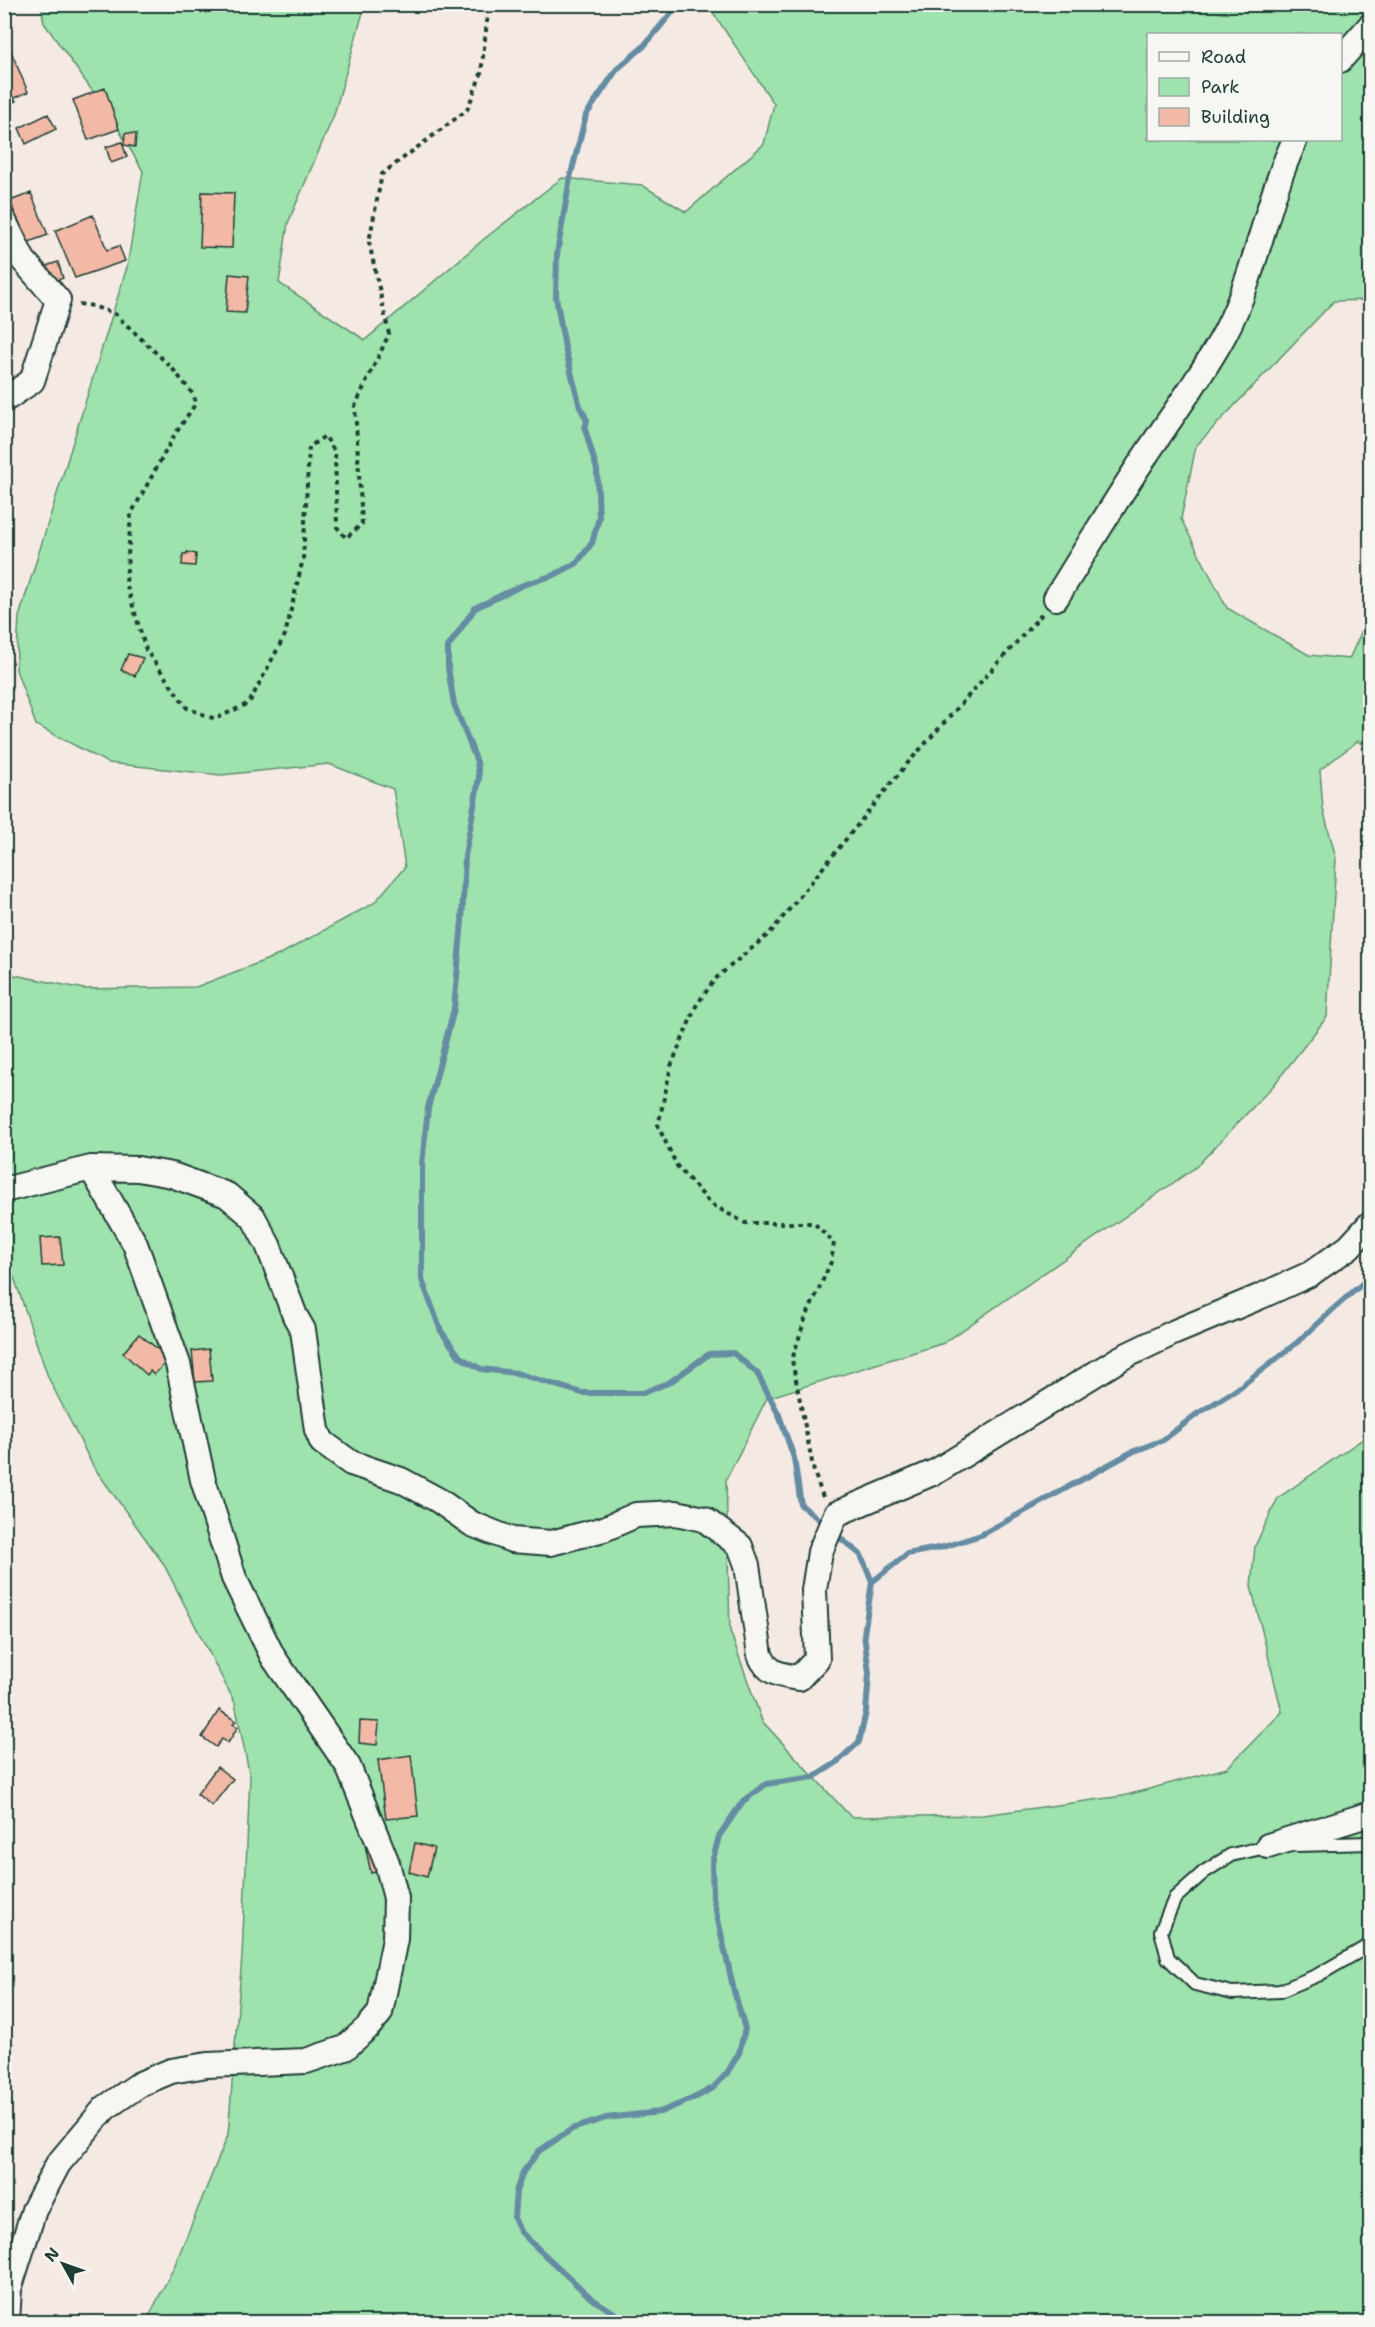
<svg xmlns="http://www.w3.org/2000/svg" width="1375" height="2327" font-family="'Shantell Sans',sans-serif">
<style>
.green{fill:#9ee2ad;stroke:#5e9070;stroke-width:1.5;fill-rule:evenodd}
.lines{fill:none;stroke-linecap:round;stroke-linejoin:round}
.stream{stroke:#658ca2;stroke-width:6}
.building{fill:#f1b9a6;stroke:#1f3d34;stroke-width:1.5}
.lane-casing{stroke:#1f3d34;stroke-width:16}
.street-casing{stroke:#1f3d34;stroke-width:28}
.path{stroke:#1f3d34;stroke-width:4;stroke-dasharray:4.5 4.5;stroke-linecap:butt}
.lane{stroke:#f6f6f2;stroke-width:12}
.street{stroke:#f6f6f2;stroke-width:24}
</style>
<rect width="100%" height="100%" fill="#f5eae3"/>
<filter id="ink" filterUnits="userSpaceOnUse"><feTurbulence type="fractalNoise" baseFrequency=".0167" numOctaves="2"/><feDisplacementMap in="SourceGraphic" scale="12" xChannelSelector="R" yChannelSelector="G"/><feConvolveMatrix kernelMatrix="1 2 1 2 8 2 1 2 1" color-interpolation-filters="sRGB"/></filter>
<g filter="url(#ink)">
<path class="green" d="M41,5H365L334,115L288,223L279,283L365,340L484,239L562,178L642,185L686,212L764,144L774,104L708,5H1370V300L1334,301L1196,446L1181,519L1227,608L1309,655L1349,659L1370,613V752L1358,741L1320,770L1323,809L1336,858L1327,1017L1273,1086L1196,1167L944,1343L767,1398L726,1480L730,1631L762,1721L851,1817L983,1815L1123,1796L1227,1768L1282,1712L1251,1586L1255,1546L1278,1498L1370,1434V2322H146L174,2267L228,2135L242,1956L250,1777L235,1703L163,1563L93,1466L48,1377L5,1251L4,973L84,989L196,987L279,955L374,903L405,867L393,789L329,764L221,775L108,763L36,725L16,670L19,617L127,267L143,171L113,120L44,23ZM1148,34H1340V140H1148Z"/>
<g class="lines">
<path class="stream" d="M679,4L643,47L617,69L586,115L570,178L557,254L556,297L565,348L580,407L587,420L585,429L597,470L599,518L592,543L577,563L554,575L523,585L475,608L448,647V668L454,704L477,762L479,778L465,856L462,921L454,1009L428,1108L422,1164V1280L441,1331L460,1357L481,1369L516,1373L582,1393H643L670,1382L709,1354L733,1353L757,1373L779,1415L794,1458L801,1505L826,1525
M872,1582L907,1554L943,1547L981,1535L1132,1452L1163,1440L1197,1414L1236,1390L1299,1341L1331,1311L1370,1277
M642,2322L619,2316L591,2298L533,2244L520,2231L514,2218L516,2191L523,2172L539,2151L572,2129L606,2118L660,2112L694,2098L713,2088L727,2073L739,2053L745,2029L734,1991L713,1898L712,1863L719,1836L743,1801L766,1784L814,1777L836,1763L859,1742L866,1712L869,1673L864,1634L872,1582L861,1555L833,1532"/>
</g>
<path class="building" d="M10,49L28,92L14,98L16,101L4,106V51Z
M105,88L119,129L88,140L73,100Z
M48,114L56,129L26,144L19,128Z
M125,133L136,134L135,147L124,145Z
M122,142L127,157L111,163L106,147Z
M202,192L234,193L232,248L200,247Z
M31,193L48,235L26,243L10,201Z
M93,215L107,250L119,246L125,261L75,278L55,231Z
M58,262L63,278L52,282L46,266Z
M229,274L249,276L245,313L226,312Z
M187,552L196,554L195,566L182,565L183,554H187Z
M128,654L143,658L135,676L121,670Z
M60,1237L63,1265L42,1266L40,1238Z
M139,1334L165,1355L162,1359L166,1362L154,1375L150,1371L147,1375L123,1353Z
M209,1349L212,1381L195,1382L192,1351Z
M219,1710L236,1721L233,1724L238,1727L228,1743L222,1739L216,1747L202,1737Z
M360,1721L379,1722L377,1745L359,1743Z
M411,1755L418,1816L386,1819L378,1760Z
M217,1767L233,1779L212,1806L197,1794Z
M387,1840L393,1868L371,1873L365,1845Z
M415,1843L434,1848L427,1877L409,1872Z"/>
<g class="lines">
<g class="lane-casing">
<path id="lane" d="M1297,1845L1370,1843
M1270,1846L1231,1855L1204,1872L1175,1898L1161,1931L1168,1958L1195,1984L1232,1993L1280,1991L1318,1975L1370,1945"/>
</g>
<g class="street-casing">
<path id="street" d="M1340,60L1370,26
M4,221L23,260L58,300L32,381L4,400
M1056,598C1089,545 1121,491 1156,440C1180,404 1205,371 1225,333C1257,272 1266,201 1295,140
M4,1190L91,1168L138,1169L172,1175L227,1195L253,1217L268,1245L295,1316L303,1330L317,1430L322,1442L351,1463L401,1480L438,1500L472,1524L512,1540L551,1543L604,1529L636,1515L676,1513L704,1519L740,1546L747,1565L760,1655C768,1674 780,1675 799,1678L817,1659L814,1590L820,1552L836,1514L937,1471L1121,1358L1175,1332L1259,1297L1310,1274L1349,1247L1370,1224
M1268,1846L1370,1814
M7,2322L9,2289L34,2210L58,2164L105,2108L140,2084L171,2071L207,2065L306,2061L345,2048L367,2028L380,2013L395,1939L396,1898L387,1863L348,1766L273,1657L234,1578L203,1480L178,1364L135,1244L91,1168"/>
</g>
<path class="path" d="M79,304L93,306L115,314L172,368L193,394L196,403L174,436L131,514L126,583L146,650L187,708L215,719L249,703L285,635L303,559L309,447L325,436L335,452L337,527L346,538L362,524L355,406L389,334L369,242L382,174L467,110L481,74L489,4
M823,1497L814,1472L792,1360L804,1322L831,1262L834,1243L814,1223H745L711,1204L677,1166L658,1126L671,1066L696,1006L715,979L770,933L906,765L1042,614"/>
<use href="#lane" class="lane"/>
<use href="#street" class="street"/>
</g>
</g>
<rect width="1375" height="2327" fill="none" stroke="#f6f6f2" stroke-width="24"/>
<rect x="12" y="12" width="1351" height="2303" fill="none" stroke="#1f3d34" stroke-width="2" filter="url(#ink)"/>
<rect x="1147" y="33" width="195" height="108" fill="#f6f6f2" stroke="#a0aca6" stroke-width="1.5"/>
<rect x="1159" y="52" width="30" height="9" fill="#f6f6f2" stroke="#a0aca6" stroke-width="1.5"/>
<text x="1201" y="63" font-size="18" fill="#1f3d34">Road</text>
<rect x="1159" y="78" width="30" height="18" fill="#9ee2ad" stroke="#a0aca6" stroke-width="1.5"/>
<text x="1201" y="93" font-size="18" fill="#1f3d34">Park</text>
<rect x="1159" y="108" width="30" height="18" fill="#f1b9a6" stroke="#a0aca6" stroke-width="1.5"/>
<text x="1201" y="123" font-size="18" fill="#1f3d34">Building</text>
<g transform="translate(63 2264) rotate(310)" stroke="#f6f6f2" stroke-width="4.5" paint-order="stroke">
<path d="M0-4.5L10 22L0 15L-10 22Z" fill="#1f3d34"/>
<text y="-9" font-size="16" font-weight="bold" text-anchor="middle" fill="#1f3d34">N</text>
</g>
</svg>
